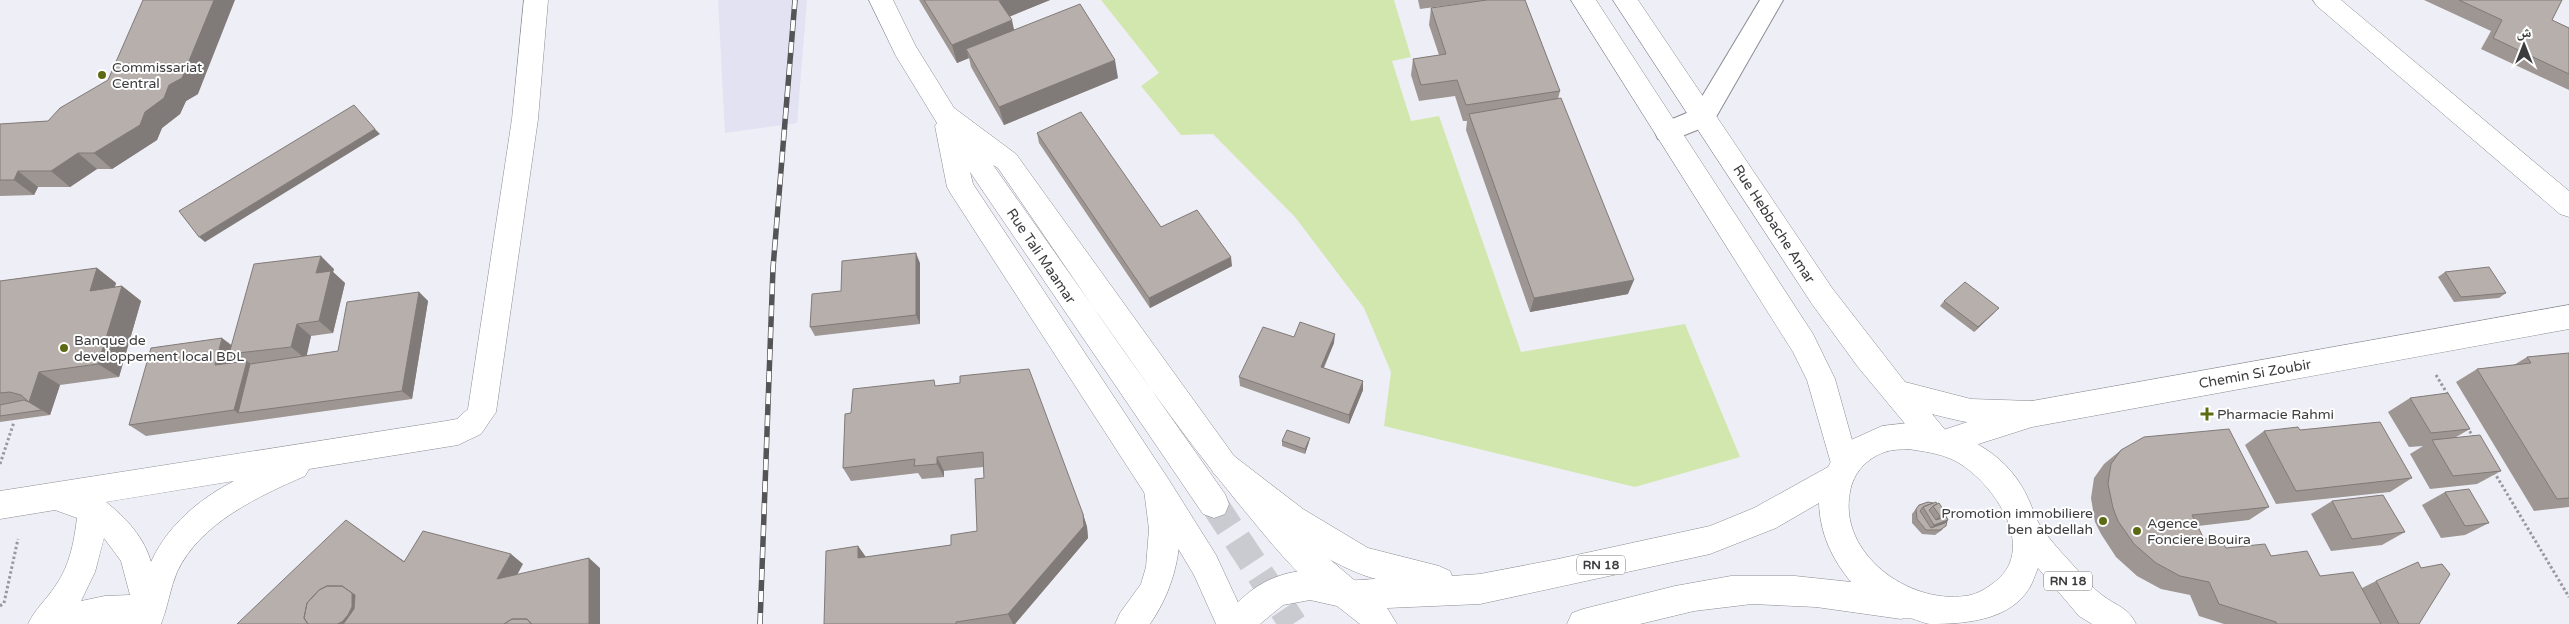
<svg xmlns="http://www.w3.org/2000/svg" width="2569" height="624" font-family="'Varela Round','Noto Naskh Arabic',sans-serif">
<style>
.built{fill:#e2e2f2}
.green{fill:#d2e7ae}
.lines{fill:none;stroke-linecap:round;stroke-linejoin:round}
.street-tunnel{stroke:#cacad1;stroke-width:28;stroke-dasharray:28 14;stroke-linecap:butt}
.lane-casing{stroke:#8b8c93;stroke-width:2}
.street-casing{stroke:#8b8c93;stroke-width:1}
.secondary-casing{stroke:#8b8c93;stroke-width:1}
.primary-casing{stroke:#8b8c93;stroke-width:1}
.path{stroke:#98989e;stroke-width:3;stroke-dasharray:2.5 2.5;stroke-linecap:butt}
.lane{fill:#fff;fill-rule:evenodd}
.street{fill:#fff;fill-rule:evenodd}
.secondary{fill:#fff;fill-rule:evenodd}
.primary{fill:#fff;fill-rule:evenodd}
.rail-casing{stroke:#545457;stroke-width:5.5}
.rail{stroke:#fff;stroke-width:4;stroke-dasharray:11;stroke-linecap:butt}
.wall{fill:#9d9693;fill-rule:evenodd}
.shaded-wall{fill:#807a78}
.building{fill:#b7afab;stroke:#807a78}
.poi-dot{fill:#5c6a13;stroke:#fff;stroke-width:2}
.labels{text-anchor:middle;dominant-baseline:central;stroke-width:4;stroke-linejoin:round;paint-order:stroke}
.shield{fill:#fff;stroke:#767679;stroke-width:1}
.shield-label{font-size:12px;font-weight:bold;fill:#3c3c3f}
.poi-label{font-size:14px;fill:#3c3c3f;stroke:#fff;text-anchor:start}
.street-label{font-size:14px;fill:#3c3c3f;stroke:#fff}
</style>
<rect width="100%" height="100%" fill="#eeeef6"/>
<path class="built" d="M718,0H807L797,123L725,133Z"/>
<path class="green" d="M1101,0H1394L1411,57L1392,61L1411,121L1439,116L1521,352L1685,324L1740,457L1635,487L1384,426L1391,372L1364,308L1295,217L1213,134L1181,135L1141,86L1159,73Z"/>
<g class="lines">
<path class="street-tunnel" d="M1214,504L1293,624"/>
<g class="lane-casing">
<path id="lane" d="M1760,0H1783L1712,124L1667,142L1658,139L1655,132L1658,125L1694,110Z"/>
</g>
<g class="street-casing">
<path id="street" d="M524,0H548L538,119L496,412L481,434L458,445L309,469L305,476C259,496 200,523 177,572C170,588 168,607 161,624H28C35,609 47,599 56,585C70,565 74,542 77,518L55,510L0,519V491L446,421L457,419L468,409L512,119ZM234,481C199,499 167,526 151,562C144,537 126,518 106,502ZM104,538L121,561L130,595L105,596L81,601L95,572Z
M869,0H893L915,45L954,108L1016,154L1234,456L1307,540L1360,585L1364,595L1360,605L1349,610C1314,596 1276,549 1253,521C1160,410 1080,287 998,168L993,165L1225,494L1229,504L1225,514L1214,518L1203,514L970,172L973,184L1169,480L1216,555L1248,624H1216L1194,575L1149,500L951,194L947,187L935,126L937,123L896,56Z
M2313,0H2341L2569,191V217L2560,214L2317,6Z
M2569,305V329L2032,427L1944,455L1934,451L1929,442L1934,433L2032,401Z"/>
</g>
<g class="secondary-casing">
<path id="secondary" d="M1571,0H1596L1813,334L1835,379L1859,465L1854,474L1844,478L1834,474L1807,380L1793,352Z
M1613,0H1638L1832,288L1905,382L1971,399L2032,401L2042,405L2046,414L2042,423C2012,434 1963,422 1932,414L1946,431L1951,440L1946,449L1936,453L1926,449L1858,367L1812,304Z"/>
</g>
<g class="primary-casing">
<path id="primary" d="M1908,423C1953,429 1996,445 2021,485C2028,496 2032,508 2037,520C2045,535 2061,552 2073,565C2082,575 2091,587 2102,595C2116,606 2128,607 2136,624H2092L2079,616L2038,568C2034,577 2032,586 2026,593C2005,621 1963,624 1930,624C1920,623 1911,615 1901,619L1816,607L1752,604L1694,611L1640,624H1567L1572,613L1583,609L1675,586L1731,576H1795L1851,582C1832,559 1820,534 1819,503L1776,528L1710,554L1480,604L1387,608L1397,624H1360L1337,606L1310,600L1283,605L1260,624H1223C1237,593 1277,569 1311,571C1324,572 1337,580 1349,580C1357,581 1367,579 1376,579C1320,564 1259,511 1214,474L1209,465L1214,456L1224,452L1234,456L1303,509L1368,548L1439,566L1450,571L1452,576L1480,574L1558,559L1710,526L1754,508L1828,467L1836,453L1851,440L1882,426ZM1908,449C1927,452 1946,454 1962,465C1997,488 2039,552 1992,584C1984,590 1975,595 1965,596C1908,604 1838,553 1850,492C1853,473 1867,458 1885,452C1892,449 1901,450 1908,449Z
M1159,476L1169,480C1190,527 1178,584 1150,624H1115L1120,613L1141,584L1146,567L1149,529L1144,490L1149,480Z"/>
</g>
<path class="path" d="M2436,375L2448,395
M2467,427L2474,438
M0,464L14,422
M2494,472L2569,597
M0,606L4,603L18,539"/>
<use href="#lane" class="lane"/>
<use href="#street" class="street"/>
<use href="#secondary" class="secondary"/>
<use href="#primary" class="primary"/>
<g class="rail-casing">
<path id="rail" d="M760,624L773,268L795,0"/>
</g>
<use href="#rail" class="rail"/>
</g>
<path class="wall" d="M919,0H1050L1009,17L1014,30L1118,78L1004,125L971,67L969,58L957,63Z
M1418,0H1525L1560,91L1558,99L1628,294L1530,312L1466,130L1467,121H1463L1455,96L1419,101L1411,75L1413,59L1439,55L1429,25L1431,8L1472,2L1420,9Z
M2424,0H2562L2552,20L2569,28V90L2481,49L2491,31Z
M198,94L186,101L180,114L162,128L157,140L112,169H97L70,187H38L34,195L0,196V124L48,121Z
M1037,133L1161,227L1232,266L1150,308L1039,143Z
M920,263V324L815,336L810,327L841,291Z
M97,268L116,283L115,287L122,286L141,301L119,377L60,385L50,415L0,422V281Z
M334,269L333,272L345,283L333,333L311,336L306,356L338,351L419,292L428,301L412,399L146,436L129,425L231,345ZM235,359L239,362L235,363Z
M2445,272L2506,293L2499,298L2454,302L2438,277Z
M1944,301L1994,313L1974,332L1940,306Z
M1294,337L1334,343L1324,368L1363,381V390L1349,424L1240,386L1239,377Z
M2569,353V507L2534,511L2456,382L2477,369L2514,365L2527,357Z
M937,386L1083,514L1087,527L1088,538L1015,624H824L858,546L866,557L951,545L977,531L984,478L983,467L944,471V477L922,479L918,473L851,481L843,468L851,413Z
M2410,398L2470,429L2456,437L2501,471L2477,484L2430,489L2410,454L2423,446L2409,447L2388,412Z
M2300,430L2412,478L2390,492L2276,504L2245,445L2264,431Z
M1282,441L1309,442L1305,454L1282,446Z
M2121,450L2269,507L2249,520L2198,526L2204,539L2226,548L2271,556L2320,576L2362,588L2376,581L2419,624H2224L2199,616L2190,595L2161,589L2137,576L2116,557L2101,534L2095,522L2091,498L2094,478L2104,464Z
M2445,492L2489,523L2465,535L2441,538L2422,505Z
M2332,501L2405,532L2382,545L2331,551L2311,514Z
M1933,503L1947,521L1942,530L1935,535L1922,534L1912,523V514L1919,505Z"/>
<path class="shaded-wall" d="M214,0H235L198,94L186,101L180,114L162,128L157,140L112,169L94,153L145,112L169,85Z
M1001,0H1050L1003,19L999,1Z
M1012,20L1016,39L966,49L969,58L957,63L952,45Z
M1115,60L1118,78L1004,125L999,107Z
M375,129L380,134L205,242L199,237Z
M78,153L97,169L70,187L51,171Z
M18,171L38,187L34,195L14,180Z
M916,253L920,263V324L916,315Z
M321,256L334,269L333,272L345,283L333,333L319,321L316,273Z
M1231,257L1232,266L1150,308L1149,298Z
M97,268L116,283L109,305L90,291Z
M1634,280L1628,294L1530,312L1534,298Z
M122,286L141,301L119,377L98,364Z
M419,292L428,301L412,399L402,391Z
M1999,308L1994,313L1974,332L1978,327Z
M297,324L311,336L306,359L291,347Z
M1335,334L1334,343L1320,375L1321,367Z
M222,338L238,350L229,354L235,359L231,377L215,365Z
M247,361L262,373L238,413L234,410Z
M39,372L60,385L50,415L29,402Z
M1363,381V390L1349,424V415Z
M1310,438L1309,442L1305,454V449Z
M937,457L944,471V477L937,464Z
M1083,514L1087,527L1088,538L1015,624H1013L1008,614Z
M1946,514L1948,520L1940,527L1929,530L1934,525L1933,522L1940,516Z
M346,520L360,530L418,571L404,562Z
M858,546L867,559L858,558Z
M511,554L523,564L510,588L497,579Z
M589,558L600,568V624H589Z
M352,593L359,596L366,624H337Z"/>
<path class="building" d="M143,0H214L182,78L169,85L164,98L145,112L140,125L94,153H78L51,171H18L14,180H0V124L48,121L60,108L108,80Z
M924,0H1001L999,1L1012,20L952,45Z
M1487,0H1525L1560,91L1466,105L1457,80L1421,85L1413,59L1446,54L1431,8Z
M2459,0H2562L2552,20L2569,28V74L2493,38L2502,20Z
M1080,4L1115,60L999,107L966,49Z
M1561,98L1634,280L1534,298L1469,114Z
M354,105L375,129L199,237L179,211Z
M1081,112L1161,227L1197,210L1231,257L1149,298L1037,133Z
M916,253V315L810,327L812,294L841,291L842,261Z
M321,256L316,273L331,271L319,321L297,324L291,347L229,354L254,264Z
M2489,267L2506,293L2461,297L2445,272Z
M97,268L90,291L122,286L98,364L39,372L29,402L21,395L10,392L0,393V281Z
M1965,282L1999,308L1978,327L1944,301Z
M419,292L402,391L238,413L250,364L338,351L347,302Z
M1300,322L1335,334L1321,367L1363,381L1349,415L1239,377L1263,327L1294,337Z
M222,338L215,365L247,361L234,410L129,425L151,348Z
M2569,353V498L2557,499L2477,369L2531,363L2527,357Z
M1029,369L1083,514L1084,526L1008,614L956,622V624H824L826,551L858,546V558L951,545V535L977,531L975,479L984,478L983,452L937,457V464L914,466L915,459L843,468L845,414L851,413L853,389L934,380L935,386L960,383V376Z
M2448,393L2470,429L2431,433L2410,398Z
M24,400L29,402L42,410L0,416V405Z
M2380,422L2412,478L2296,491L2264,431L2298,427L2300,430Z
M2229,429L2269,507L2192,515L2204,539L2220,538L2226,548L2265,544L2271,556L2307,551L2320,576L2353,572L2381,624H2276V622L2219,604L2209,582L2180,576L2156,563L2134,544L2118,521L2113,508L2108,484L2111,464L2121,450L2144,437Z
M1287,430L1310,438L1305,449L1282,441Z
M2480,435L2501,471L2453,476L2432,440Z
M2469,489L2489,523L2465,526L2445,492Z
M2383,495L2405,532L2352,539L2332,501Z
M1928,502L1933,503L1923,507L1920,511L1931,528L1945,523L1947,521L1946,526L1940,530H1926L1917,519L1916,509L1919,505Z
M1936,502L1937,504L1933,506L1929,510L1936,520L1942,518L1945,515L1948,520L1934,525L1923,507Z
M1939,503L1946,514L1940,516L1933,506Z
M346,520L404,562L423,531L511,554L497,579L589,558V624H532L527,619H512L504,624H342L344,623L354,609L355,595L342,586H327L319,590L307,603L304,618L308,624H237Z
M2418,562L2421,568L2442,564L2450,574L2419,624H2399L2376,581Z
M327,586H342L352,593V607L348,615L342,622L337,624H308L304,618L307,603L319,590Z
M512,619H527L531,624H504Z"/>
<g class="poi-dot">
<circle cx="102" cy="75" r="5"/>
<circle cx="64" cy="348" r="5"/>
<path d="M2204.5 406.5h5v5h5v5h-5v5h-5v-5h-5v-5h5z"/>
<circle cx="2103" cy="521" r="5"/>
<circle cx="2137" cy="531" r="5"/>
</g>
<g class="labels">
<g class="shield">
<rect x="1577" y="555.5" width="48" height="19" rx="4"/>
<rect x="2044" y="571.5" width="48" height="19" rx="4"/>
</g>
<g class="shield-label">
<text x="1601" y="565">RN 18</text>
<text x="2068" y="581">RN 18</text>
</g>
<g class="poi-label">
<text x="112" y="67">Commissariat<tspan x="112" dy="16">Central</tspan></text>
<text x="74" y="340">Banque de<tspan x="74" dy="16">developpement local BDL</tspan></text>
<text x="2217" y="414">Pharmacie Rahmi</text>
<text x="2093" y="513" text-anchor="end">Promotion immobiliere<tspan x="2093" dy="16">ben abdellah</tspan></text>
<text x="2147" y="523">Agence<tspan x="2147" dy="16">Fonciere Bouira</tspan></text>
</g>
<g class="street-label">
<text transform="translate(1774 224) rotate(57)">Rue Hebbache Amar</text>
<text transform="translate(1041 256) rotate(56)">Rue Tali Maamar</text>
<text transform="translate(2255 374) rotate(-10)">Chemin Si Zoubir</text>
</g>
</g>
<g transform="translate(2524 45)" stroke="#ffffff" stroke-width="4" paint-order="stroke">
<path d="M0-4L9 19L0 12L-9 19Z" fill="#3c3c3f"/>
<text y="-8" font-size="14" font-weight="bold" text-anchor="middle" fill="#3c3c3f">ش</text>
</g>
</svg>
